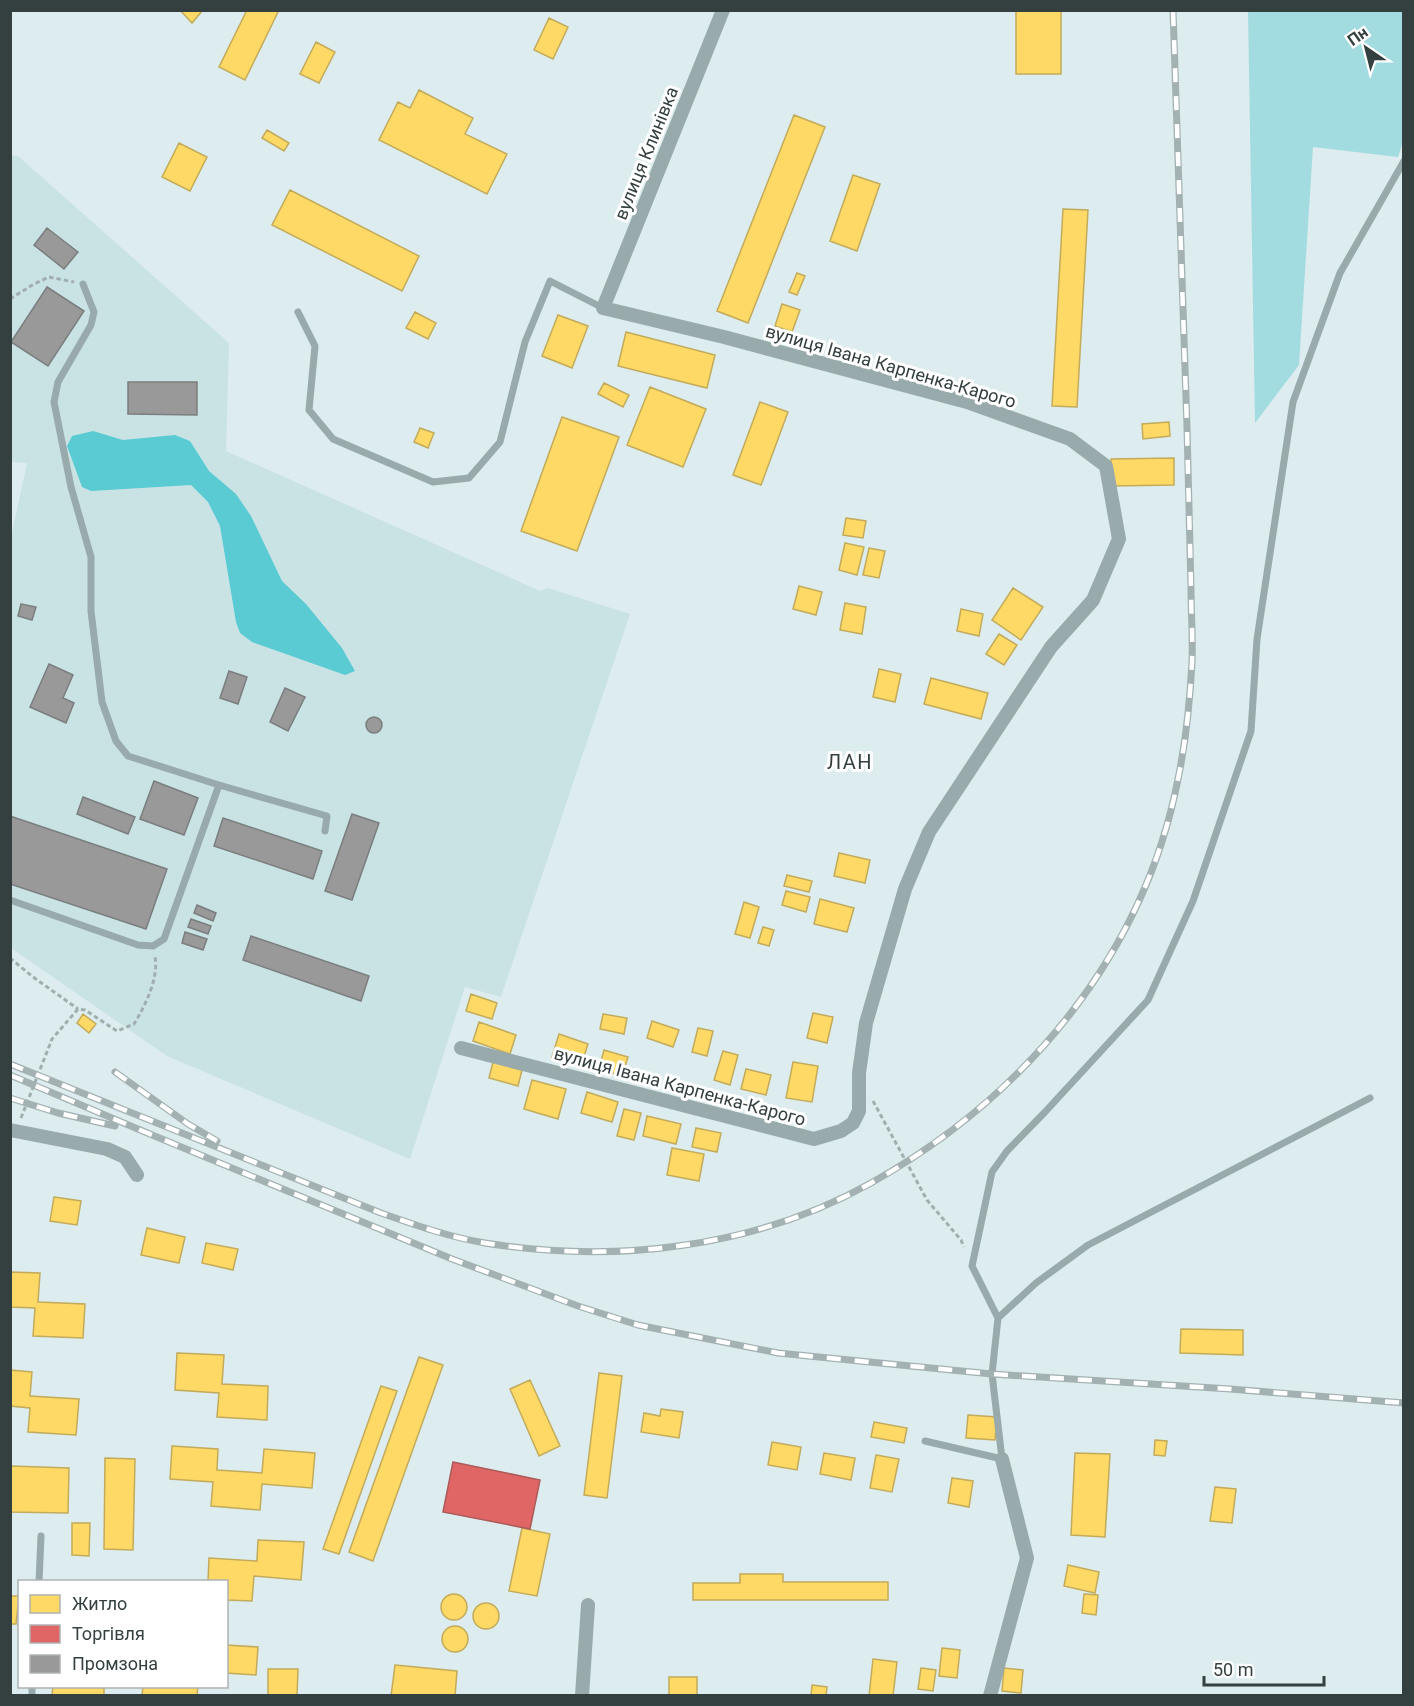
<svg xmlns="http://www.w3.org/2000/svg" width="1414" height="1706" font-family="Roboto,sans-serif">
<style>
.built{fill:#c9e3e5}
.green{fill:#a3dce0}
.water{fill:#5acbd2}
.homes{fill:#ffd966;stroke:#c2ab5a;stroke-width:1.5}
.shops{fill:#e06666;stroke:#ac5a5a;stroke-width:1.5}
.industry{fill:#999;stroke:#7b7e7e;stroke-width:1.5}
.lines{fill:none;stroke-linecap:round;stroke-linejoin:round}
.path{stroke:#a1aeaf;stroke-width:3;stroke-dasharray:4.5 3;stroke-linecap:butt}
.service{stroke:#98aaab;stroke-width:7}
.minor{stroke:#98aaab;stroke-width:14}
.rail-casing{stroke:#a4b1b2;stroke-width:7}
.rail{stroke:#fff;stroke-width:4.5;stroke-dasharray:14;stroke-linecap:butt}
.labels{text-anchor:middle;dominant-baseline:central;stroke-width:6;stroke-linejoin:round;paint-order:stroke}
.street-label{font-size:18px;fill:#343f3f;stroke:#fff}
.neighbourhood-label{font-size:20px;letter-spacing:1.5px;fill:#343f3f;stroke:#fff}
</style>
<rect width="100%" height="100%" fill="#ddecee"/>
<path class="built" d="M10,155L18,156L229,343L226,451L540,591L548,588L630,614L501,997L465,987L410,1159L167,1056L11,948L10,542L27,463L11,462Z"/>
<path class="green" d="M1248,11H1404L1403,142L1398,157L1313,147L1299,365L1255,423Z"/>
<path class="water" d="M93,431L123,440L175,435L190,441L209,471L236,494L251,516L282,581L306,604L342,648L355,671L345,675L252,642L240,633L236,622L220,526L208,502L191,485L91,491L82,487L67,446L72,436Z"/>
<path class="homes" d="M180,10H203L192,23Z
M247,10H279L245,80L219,67Z
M1016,10H1061V74H1016Z
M549,18L568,27L553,59L534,50Z
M316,42L335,52L319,83L300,74Z
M419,90L473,118L465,134L507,154L487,194L379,140L398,102L410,108Z
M794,115L825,127L748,323L717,311Z
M267,130L289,143L284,151L262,138Z
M179,143L207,157L190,191L162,177Z
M853,175L880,184L857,251L830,241Z
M290,190L419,256L402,291L272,225Z
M1063,209L1088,210L1077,407L1052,406Z
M797,273L805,276L797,295L789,292Z
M782,304L800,310L792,332L775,326Z
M415,312L436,323L428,339L406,328Z
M558,315L588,326L572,368L542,356Z
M626,332L715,355L707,388L618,366Z
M604,383L629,395L623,407L598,394Z
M650,387L706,409L683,467L627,445Z
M760,402L788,412L761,485L733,475Z
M562,417L619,437L577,551L521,531Z
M1169,422L1170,436L1143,439L1142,424Z
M420,428L434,433L428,448L414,442Z
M1174,458V485L1111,486V459Z
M846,518L866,521L863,538L843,535Z
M845,543L864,547L857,575L839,570Z
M869,548L885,551L879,578L863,575Z
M799,586L822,592L816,615L793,609Z
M1013,588L1043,607L1021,640L992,620Z
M845,603L866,607L862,634L840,630Z
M961,609L983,614L979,636L957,631Z
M999,634L1017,645L1004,665L986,654Z
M879,669L901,674L895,702L873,697Z
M931,678L988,693L981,719L924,704Z
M839,853L870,860L865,883L834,876Z
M787,875L812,881L809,892L784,886Z
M786,891L810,897L806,912L782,905Z
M820,899L854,908L847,932L814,924Z
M744,902L759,907L750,938L735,934Z
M763,927L774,930L769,946L758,943Z
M471,994L497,1003L492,1019L466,1011Z
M813,1013L833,1017L827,1043L807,1038Z
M83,1014L96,1024L89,1033L77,1023Z
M603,1014L627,1018L624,1034L600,1029Z
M652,1021L679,1030L673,1047L647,1038Z
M479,1022L516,1035L510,1054L473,1041Z
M698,1028L713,1031L707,1056L692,1052Z
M559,1034L588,1044L581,1066L552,1057Z
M604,1050L628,1057L622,1076L599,1069Z
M723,1051L738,1055L730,1085L714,1080Z
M493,1062L522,1070L518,1086L489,1078Z
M793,1062L818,1066L812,1102L786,1098Z
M746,1069L771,1075L766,1095L741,1089Z
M532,1080L566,1089L558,1119L524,1109Z
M587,1092L618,1102L612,1122L581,1113Z
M624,1109L641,1113L634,1140L617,1136Z
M647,1116L681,1124L676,1144L643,1136Z
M696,1128L721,1133L717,1152L692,1147Z
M672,1148L704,1154L699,1181L667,1175Z
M54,1197L81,1201L77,1225L50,1221Z
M147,1228L185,1237L179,1263L141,1255Z
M206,1243L238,1249L233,1270L202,1263Z
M10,1272L40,1273L38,1302L85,1304L83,1338L33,1336L35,1308L10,1307Z
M1181,1329L1243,1330V1355L1180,1353Z
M177,1353L224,1355L222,1384L268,1386L267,1420L217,1417L219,1393L175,1390Z
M419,1357L443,1365L373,1561L349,1552Z
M10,1370L32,1372L30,1396L79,1399L76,1435L28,1432L30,1408L10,1406Z
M599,1373L622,1376L607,1498L584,1495Z
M530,1380L560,1446L539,1456L510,1389Z
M381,1386L397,1391L339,1554L323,1549Z
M661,1409L683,1412L679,1438L641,1432L644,1413L660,1416Z
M968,1415L997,1417L995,1440L966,1438Z
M874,1422L907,1428L904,1443L871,1437Z
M1155,1440L1167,1441L1165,1456L1154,1455Z
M772,1442L801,1447L797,1470L768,1465Z
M172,1446L218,1449L217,1470L262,1473L264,1449L315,1453L312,1488L262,1484L260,1510L211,1506L213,1482L170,1479Z
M824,1453L855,1458L851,1480L820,1474Z
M1075,1453L1110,1454L1105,1537L1071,1535Z
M876,1455L899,1459L892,1492L870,1488Z
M105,1458L135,1459L133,1550L104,1549Z
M10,1466L69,1468L68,1513L10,1512Z
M952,1478L973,1481L969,1507L948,1503Z
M1215,1487L1236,1489L1232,1523L1210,1521Z
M72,1523H90L89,1556L72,1555Z
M522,1528L550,1534L537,1596L509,1591Z
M258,1540L304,1542L301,1580L254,1576L252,1601L226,1600V1582H208L209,1558L257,1561Z
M1068,1565L1099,1572L1095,1593L1064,1586Z
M740,1574H783V1582H888V1600H693V1583H740Z
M1084,1594L1098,1595L1096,1615L1082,1613Z
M441 1607a13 13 0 1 1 26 0a13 13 0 1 1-26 0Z
M10,1596H19L16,1624H10Z
M473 1616a13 13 0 1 1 26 0a13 13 0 1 1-26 0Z
M442 1639a13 13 0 1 1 26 0a13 13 0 1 1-26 0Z
M226,1645L258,1647L256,1675L226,1673Z
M942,1648L960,1650L957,1678L939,1676Z
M873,1659L897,1662L893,1696H869Z
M395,1665L457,1671L455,1696H391Z
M921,1668L936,1670L933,1691L918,1689Z
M1004,1668L1023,1670L1021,1693L1002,1691Z
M268,1669H298L297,1696H268Z
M669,1677H697V1696H669Z
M812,1685L827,1687L826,1696H811Z
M53,1686H104V1696H52Z
M143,1686H198L197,1696H142Z"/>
<path class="shops" d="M453,1462L540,1480L530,1529L443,1512Z"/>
<path class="industry" d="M47,228L78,252L64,269L34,245Z
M47,287L84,311L48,366L11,342Z
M128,382H197V415L128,414Z
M21,604L36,607L32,620L18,616Z
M49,664L73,675L63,698L74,703L66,723L30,707Z
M229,671L247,677L238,704L220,698Z
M285,688L305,697L288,731L270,722Z
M366 725a8 8 0 1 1 16 0a8 8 0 1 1-16 0Z
M154,781L198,798L184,835L140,819Z
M83,797L135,817L128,834L77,814Z
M352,814L379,823L352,900L325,891Z
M10,816L167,869L146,929L10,884Z
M223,818L322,851L313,879L214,846Z
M197,905L216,913L213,921L194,913Z
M191,919L211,926L208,934L188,927Z
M185,932L207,939L203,950L182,943Z
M251,936L369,976L361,1001L243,960Z"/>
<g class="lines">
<path class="path" d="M10,299L34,284L49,277L74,282
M10,958L33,977L78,1009
M873,1101L927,1200L961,1240L964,1247
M21,1118L52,1039L78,1009L85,1010L117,1031L134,1024C145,1006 159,978 155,957"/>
<path class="service" d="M83,284L94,312L91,325L58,382L54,402L71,487L91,557V611L102,702L116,741L128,756L219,785L327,816L325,831
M298,312L315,346L309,410L333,439L433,482L469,478L500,442L525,342L550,281L603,308
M10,900L138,945L153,946L164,939L219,785
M998,1318L1036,1283L1088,1245L1370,1098
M925,1441L1002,1459L992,1374L998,1318L972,1266L992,1172L1007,1151L1045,1112L1148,1000L1193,901L1251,731L1257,639L1293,402L1340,273L1404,161
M39,1582L41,1536
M32,1696V1686"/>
<path class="minor" d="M461,1048L814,1139L841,1131L853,1123L859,1111V1073L866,1023L905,889L929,832L1051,647L1093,600L1119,539L1106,466L1070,439L967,402L724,337L603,308L723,10
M10,1130L107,1149L125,1157L137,1175
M582,1696L588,1605
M990,1696L1027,1558L1002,1459"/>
<g class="rail-casing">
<path id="rail" d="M10,1064L381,1213C415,1225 449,1237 485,1243C615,1264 755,1248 871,1183C1025,1097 1144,955 1178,779C1186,741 1190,700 1192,662C1193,638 1191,613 1191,589C1190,535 1188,481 1187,427C1182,288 1178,149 1173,10
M115,1072L188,1124L217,1141
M10,1075L145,1132L452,1259L578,1306L638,1325L778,1353L992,1374L1230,1389L1404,1403
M10,1098L58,1113L115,1126"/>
</g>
<use href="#rail" class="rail"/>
</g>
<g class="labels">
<g class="street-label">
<text transform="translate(646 153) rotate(-68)">вулиця Клинівка</text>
<text transform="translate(891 366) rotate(16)">вулиця Івана Карпенка-Карого</text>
<text transform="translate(680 1086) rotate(15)">вулиця Івана Карпенка-Карого</text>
</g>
<g class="neighbourhood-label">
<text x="850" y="762">ЛАН</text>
</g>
</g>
<rect width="1414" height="1706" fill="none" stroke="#343f3f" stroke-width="24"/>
<rect x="18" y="1580" width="210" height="108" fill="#ffffff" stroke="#aeb2b2" stroke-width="1.5"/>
<rect x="30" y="1595" width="30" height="18" fill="#ffd966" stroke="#aeb2b2" stroke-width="1.5"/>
<text x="72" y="1610" font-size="18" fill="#343f3f">Житло</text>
<rect x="30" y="1625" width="30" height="18" fill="#e06666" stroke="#aeb2b2" stroke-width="1.5"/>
<text x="72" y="1640" font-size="18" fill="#343f3f">Торгівля</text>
<rect x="30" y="1655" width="30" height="18" fill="#999999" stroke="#aeb2b2" stroke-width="1.5"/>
<text x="72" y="1670" font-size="18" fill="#343f3f">Промзона</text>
<g transform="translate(1366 48) rotate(325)" stroke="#ffffff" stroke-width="4.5" paint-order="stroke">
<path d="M0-4.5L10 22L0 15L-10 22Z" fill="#343f3f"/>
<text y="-9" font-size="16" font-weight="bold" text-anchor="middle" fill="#343f3f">Пн</text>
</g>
<path d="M1204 1676v9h120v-9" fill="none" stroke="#343f3f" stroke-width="3"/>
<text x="1213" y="1676" font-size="18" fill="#343f3f" stroke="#ffffff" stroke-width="4.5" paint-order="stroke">50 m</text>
</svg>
